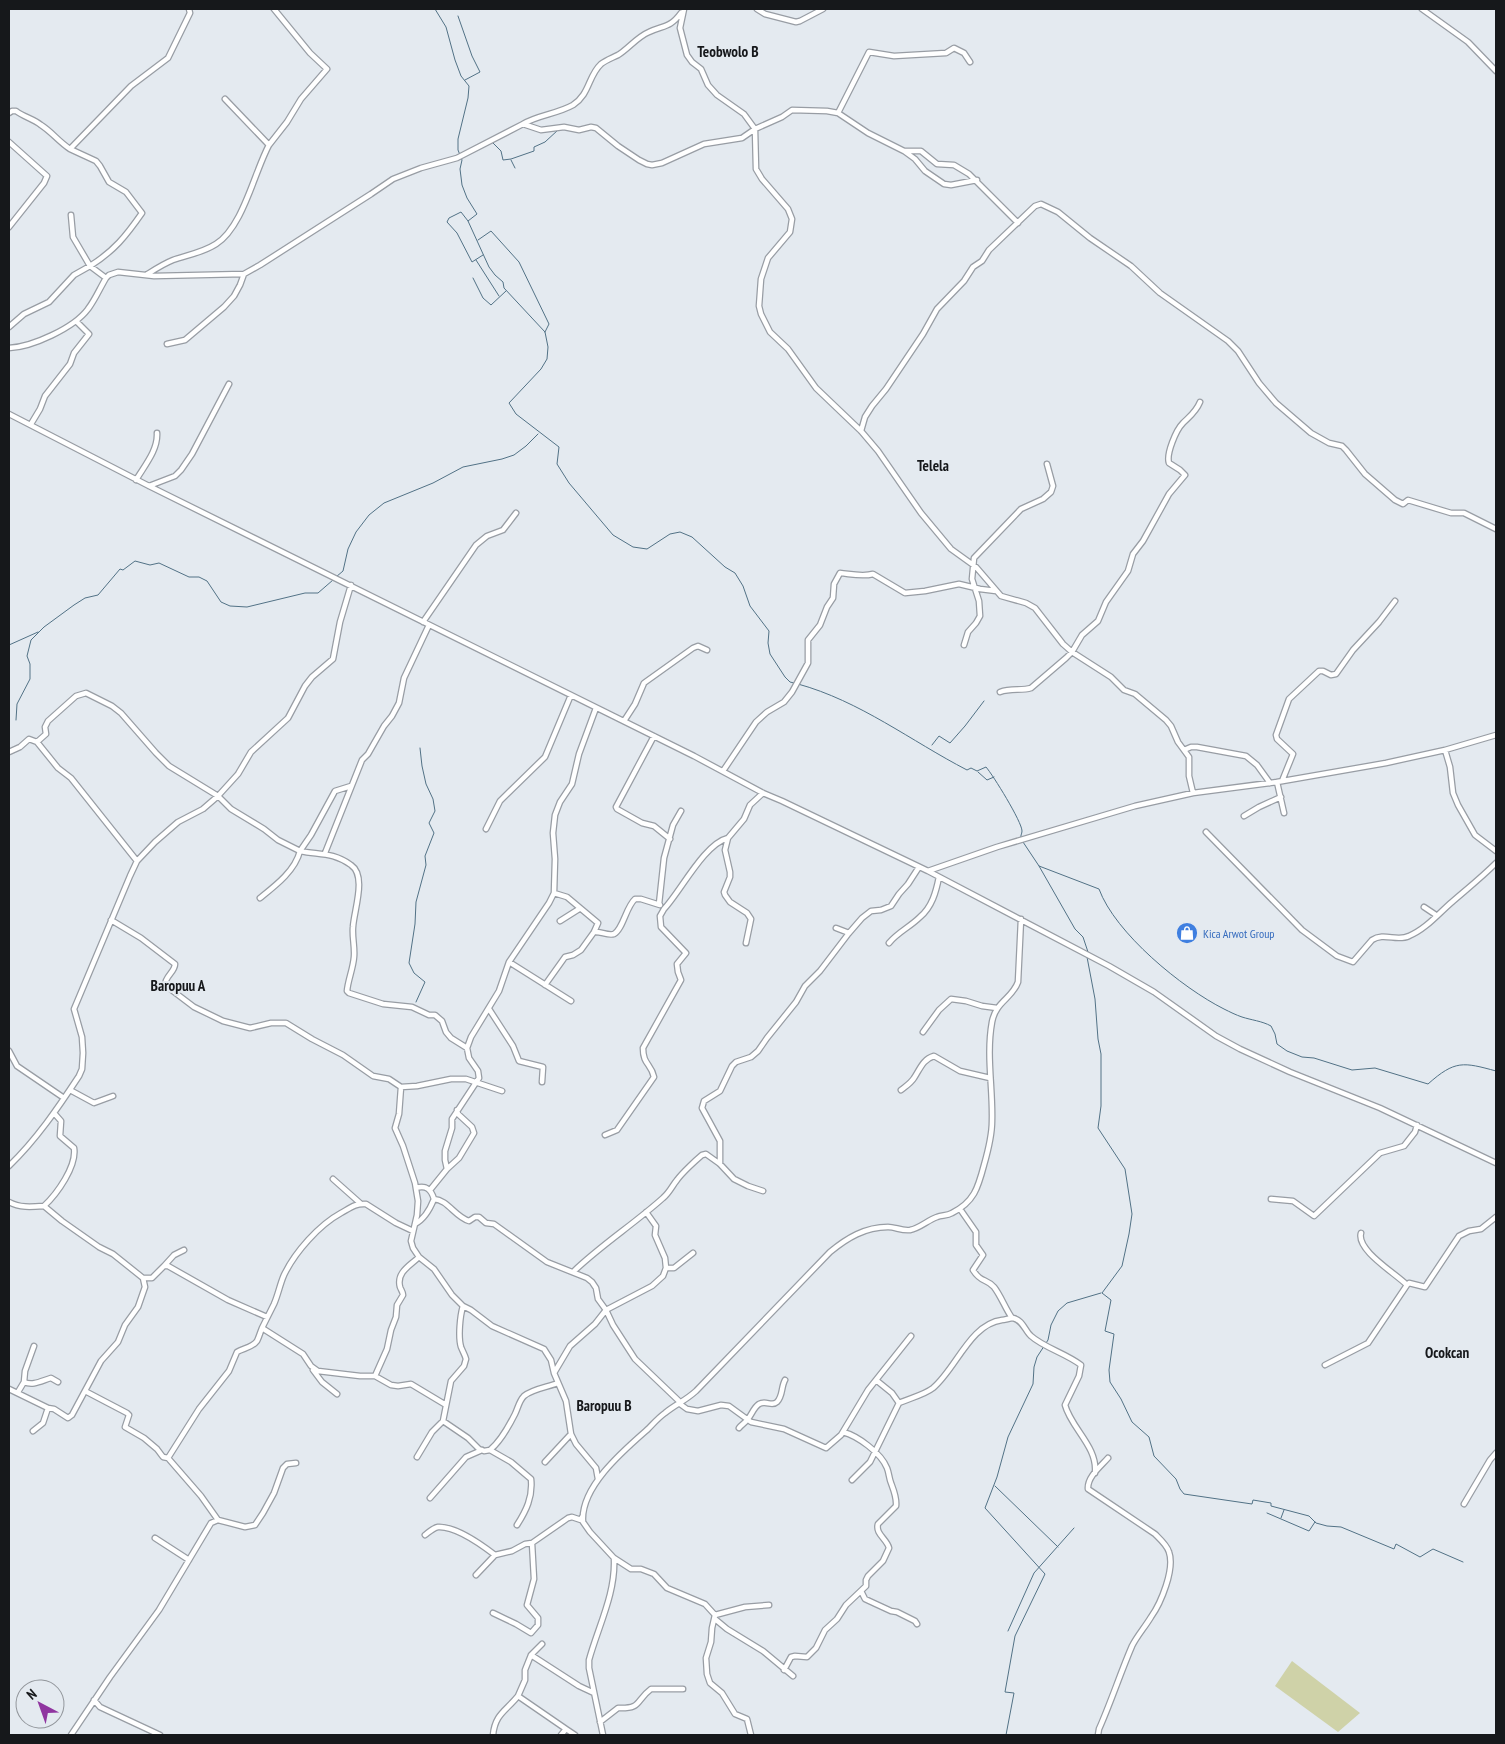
<svg xmlns="http://www.w3.org/2000/svg" width="1505" height="1744" font-family="'PT Sans Narrow',sans-serif">
<style>
.green{fill:#cfd2a8}
.lines{fill:none;stroke-linecap:round;stroke-linejoin:round}
.stream{stroke:#527286;stroke-width:1}
.minor-casing{stroke:#989da4;stroke-width:7}
.minor{stroke:#fff;stroke-width:4.5}
.labels{text-anchor:middle;dominant-baseline:central;stroke-width:4;stroke-linejoin:round;paint-order:stroke}
.shop-label{font-size:12px;fill:#366cbe;stroke:#e4eaf0;text-anchor:start}
.quarter-label{font-size:15px;font-weight:bold;fill:#16181b;stroke:#e4eaf0}
</style>
<rect width="100%" height="100%" fill="#e4eaf0"/>
<path class="green" d="M1292,1661L1360,1713L1338,1732L1275,1686Z"/>
<g class="lines">
<path class="stream" d="M435,9L446,27L455,60L461,76L469,86L468,98L458,139V150L462,160L460,169L462,185L467,198L477,214L468,221L489,267L495,275L503,282L504,288L545,332L548,347L547,359L541,369L509,403L516,414L559,447L557,464L569,483L613,535L633,547L647,549L670,534L680,532L692,537L725,567L735,573L743,586L750,606L769,631L768,643L770,654L785,677L790,682L794,683
M458,16L472,56L480,72L465,80
M493,143L501,151L503,160L511,159L534,151V147L545,142L558,130
M511,160L515,168
M468,221L461,212L449,218L447,222L457,233L472,262L483,255
M478,240L491,231L519,262L549,324L545,332
M476,260L499,296
M473,278L483,298L491,305L506,291
M336,577L343,571L348,549L356,532L369,515L384,503L433,483L463,467L502,459L514,455L526,446L538,434
M9,645L38,632
M798,684C860,701 911,741 967,770L971,768L977,771L986,767C993,775 1022,822 1022,831C1022,834 1020,836 1021,838
M16,720L17,704L30,679V664L27,656L31,640L44,627L74,605L85,598L98,595L120,569L123,570L135,561L150,565L159,563L189,577H199L207,581L221,602L230,606L247,607L305,593H318L333,580
M932,745L939,736L950,743L965,726L984,701
M978,772L987,780L994,777
M1023,842L1039,866L1099,889C1115,933 1182,988 1224,1009C1230,1012 1236,1015 1242,1017C1251,1020 1262,1021 1271,1026L1275,1034L1277,1044L1287,1051L1302,1057L1314,1058L1352,1070L1375,1068L1428,1084C1455,1060 1463,1062 1496,1071
M1039,866L1075,929L1083,937L1088,952
M1087,957L1095,999L1098,1039L1101,1054V1106L1098,1128L1125,1169L1132,1214L1129,1234L1122,1266L1102,1293L1111,1300L1105,1331L1114,1334L1109,1370L1110,1382L1121,1399L1132,1422L1149,1437L1154,1456L1176,1479L1180,1489L1184,1494L1252,1504L1253,1500L1271,1503V1506L1309,1516L1316,1523L1327,1526L1341,1527L1394,1549L1396,1544L1420,1557L1433,1549L1463,1562
M416,1002L425,982L414,973L409,963L415,924L416,902L426,865L425,856L434,833L429,823L435,811L433,799L426,784L422,766L420,748
M995,1486L1058,1547
M1267,1513L1309,1531L1315,1522
M1281,1518L1284,1510
M1008,1631L1034,1573L1074,1528
M1006,1735L1014,1693L1005,1692L1015,1636L1045,1574L985,1508L997,1477L1008,1437L1033,1384L1034,1367L1037,1357L1048,1340L1051,1325L1058,1311L1067,1303L1101,1293"/>
<g class="minor-casing">
<path id="minor" d="M684,9L680,28L687,55L692,62L701,69L708,85L717,95L744,114L755,129L756,169L762,179L788,209L792,219L790,232L768,258L761,279L759,306L761,314L770,332L788,349L816,388L861,431L878,451L921,513L951,549L976,567L1001,596L1026,603L1035,608L1063,644L1072,652L1111,677L1124,690L1135,694L1166,720L1171,726L1178,742L1189,757V776L1193,793
M757,9L765,14L796,22L800,21L823,9
M1422,9L1468,42L1496,71
M9,113L12,111H16C24,117 34,119 41,125C52,132 58,141 70,149L131,86L168,58L190,13L189,9
M838,113L869,52L894,56L946,53L954,48L964,53L970,62
M523,124C538,115 557,114 573,105C590,94 588,76 601,64C606,60 612,58 618,55C628,49 637,37 649,32C664,25 670,28 681,13
M9,142L47,176L44,183L9,227
M269,145L287,122L301,99L327,69L310,53L274,9
M70,149L96,161L100,166L109,182L126,192L142,213C126,236 114,251 90,266L73,237L71,215
M905,151H921L937,164L954,165L969,174L1018,223
M146,275C154,270 163,264 173,260C187,255 202,253 216,244C243,227 254,173 269,145L225,99
M9,327L24,314L49,302L74,275L90,266L106,278L109,275L118,272L154,276L244,274L260,265L371,194L393,179L421,168L457,158L523,124L541,130L564,127L579,130L591,127L596,128L618,146L639,160L647,164L652,165L662,163L704,144L742,138L755,129L782,117L792,110L827,111L838,113L868,133L904,151L915,159L925,171L944,184L951,185L977,180
M167,344L185,340L224,307L234,296L240,285L244,274
M9,348C32,347 74,328 88,309C95,300 100,288 106,278
M9,414L149,486L694,756L763,793L782,801L928,871L1109,966L1154,992L1216,1036L1240,1049L1290,1072L1380,1108L1496,1163
M31,424L40,409L45,396L70,364L74,353L89,334L76,321
M861,431L865,417L872,406L886,389L923,334L937,309L964,281L973,267L982,261L989,250L1035,206L1041,204L1058,212L1090,238L1131,266L1160,293L1228,341L1238,351L1259,383L1276,403L1311,433L1329,443L1342,446L1346,450L1365,474L1395,500L1403,504L1408,500L1451,513H1464L1496,529
M136,480C145,465 158,450 157,433
M149,486L175,476L181,470L192,454L229,384
M423,622L476,545L487,536L503,530L516,513
M964,645L968,632L976,623L980,616L979,601L972,579L974,558L1021,509L1043,499L1051,492L1053,486L1047,464
M1000,692C1011,688 1022,691 1031,688L1066,658L1072,652L1082,635L1098,621L1106,602L1128,571L1133,554L1143,541L1169,494L1185,475L1180,470L1169,463C1166,454 1176,430 1183,423C1190,416 1196,412 1200,402
M624,721L635,704L644,683L693,648L698,646L707,650
M654,736L616,807L617,809L642,823L654,826L670,839
M37,742L46,734L45,727L48,721L76,696L86,693L112,706L121,713L156,753L169,766L218,796L231,809L264,829L278,840L300,851L311,835L335,791L351,786
M1184,750L1191,747H1197L1246,756L1257,765L1270,783
M1445,750L1450,767L1453,793L1458,805L1475,835L1496,851
M9,752L20,747L29,739L37,742L58,768L71,778L137,861
M723,771L756,722L767,712L784,702L792,692L808,663V640L820,625L827,607L833,598L834,584L840,573C851,574 862,577 873,574L905,593L925,591L959,584L980,589L996,591
M1282,781L1293,754L1277,739L1276,735L1289,699L1319,671H1323L1331,675L1336,674L1353,650L1379,622L1395,601
M1277,782L1284,813
M1244,816L1259,807L1281,797
M486,829L500,801L545,757L571,695
M1206,832L1302,930L1337,956L1353,962L1372,940C1384,932 1397,942 1409,936C1426,929 1439,913 1452,902C1467,889 1482,877 1496,863
M325,853L362,760L368,754L384,726L392,716L399,703L404,678L429,625
M928,871L997,847L1135,806L1193,793L1277,782L1386,763L1445,750L1496,735
M260,898C275,886 295,871 300,851C319,855 333,852 351,865C367,876 354,910 353,927C352,937 355,947 354,957C353,969 348,980 347,991L349,993L383,1004L412,1007L429,1015H435L442,1021L446,1032L451,1038L467,1048
M659,904L664,858L673,825L681,811
M1424,907L1436,915
M111,920L141,938L175,964C175,972 165,976 165,985L194,1007L223,1021L250,1028L271,1023H286L312,1039L343,1055L373,1076L389,1079L401,1087L417,1086L451,1079H466L502,1091
M560,921L579,909
M836,928L849,933
M594,932C600,931 608,936 614,934C623,929 626,907 635,899H641L660,905
M746,943L751,919L747,913L730,902L725,895L724,892L730,877V872L725,850L728,838L744,819L750,805L763,793
M889,943C898,932 910,927 920,917C932,907 936,892 939,877
M509,962L571,1001
M545,985L565,957L573,955L581,950L594,932L598,923L567,897L554,893
M489,1009L513,1046L519,1061L543,1067L542,1082
M923,1032L939,1010L951,999L966,1001L982,1006L997,1008
M9,1051L17,1066L64,1098
M401,1087L399,1114L395,1128L403,1146L415,1183L418,1201L417,1215L411,1241L413,1248L419,1257L434,1269L452,1295L463,1306C460,1316 458,1337 461,1347C463,1352 465,1355 466,1359L464,1366L451,1381L443,1421L432,1432L417,1457
M70,1090L94,1103L113,1096
M901,1090C906,1086 911,1083 914,1078C920,1069 923,1059 934,1056L960,1071L990,1078
M605,1135L617,1130L654,1077C651,1063 643,1065 643,1048L681,980L678,972L677,964L686,953L661,927L660,916L664,909C681,891 704,844 728,838
M720,1164V1141L702,1108L704,1101L720,1091L732,1066L736,1062L751,1057L758,1051L767,1038L796,1002L805,986L820,971L849,933L862,918L871,911L881,910L891,906L899,894L908,884L919,867
M9,1166C36,1140 58,1108 79,1076L82,1069L83,1053L82,1037L74,1009L130,876L137,861L155,842L178,822L203,809L218,796L238,774L251,752L288,718L305,686L312,677L333,659L340,622L351,585
M447,1169L459,1158L474,1133L472,1127L458,1114L457,1110
M333,1179L360,1203
M430,1190L447,1169L445,1160V1151L452,1128V1119L479,1078L478,1071L469,1058L467,1048L471,1037L499,991L509,962L549,903L554,893L555,859L553,833L555,815L560,802L572,784L579,754L596,708
M434,1199C448,1200 455,1217 469,1221L475,1217H479L486,1223L494,1224L547,1262L587,1278L592,1282L596,1288L598,1299L606,1310L613,1325L635,1359L681,1403
M1271,1199L1293,1201L1314,1216L1380,1153L1404,1146L1415,1132L1417,1125
M9,1202C20,1208 31,1207 44,1206C57,1194 77,1166 74,1148L60,1136L61,1121L54,1113
M44,1206L62,1221L99,1247L113,1254L143,1278H152L164,1266H168L228,1300L267,1317
M960,1209L976,1232V1245L983,1255L973,1270C981,1283 986,1278 994,1287C1001,1296 1005,1308 1012,1318
M415,1224C425,1219 430,1209 434,1199C431,1189 426,1185 416,1188
M413,1231L396,1223L366,1204C356,1203 350,1208 341,1213C319,1225 295,1252 284,1275C280,1284 278,1295 274,1304C270,1312 266,1320 262,1328L303,1354L311,1366L318,1371L360,1376H375L391,1385L398,1386L411,1384L446,1405
M1361,1233C1356,1250 1395,1273 1407,1285
M164,1266L174,1255L184,1250
M666,1268H674L693,1253
M573,1272C601,1245 634,1224 663,1198C670,1192 672,1186 677,1180C682,1173 696,1160 702,1155L706,1154L720,1164L734,1179L748,1186L763,1191
M463,1306L471,1310L492,1326L544,1349L551,1360L554,1373
M1325,1365L1368,1343L1407,1285L1409,1283L1425,1287L1459,1236L1469,1231L1481,1229L1496,1217
M313,1370L322,1382L337,1394
M375,1376L387,1349L391,1330L396,1317L397,1305L403,1295C403,1292 401,1290 400,1287C396,1272 411,1265 419,1257
M876,1380L892,1393L899,1403
M24,1382C33,1386 41,1381 51,1378L58,1382
M9,1389L48,1408L43,1423L33,1431
M85,1391L127,1413L129,1415L125,1427L144,1438L157,1449L163,1457L168,1458
M18,1392L24,1382L25,1371L34,1346
M680,1404L687,1409L698,1411L721,1405L729,1406L751,1422L784,1429L826,1448L841,1435L868,1390L911,1336
M48,1408L54,1409L68,1418L72,1415L101,1361L118,1342L125,1325L138,1307L145,1287L143,1278
M443,1421L468,1438L479,1449L484,1451L490,1450C501,1441 509,1426 515,1414C518,1408 519,1401 524,1396C532,1389 548,1387 558,1383
M739,1428C741,1425 745,1423 747,1420C752,1415 753,1408 759,1404C766,1400 772,1407 777,1402C783,1396 781,1387 785,1380
M490,1450L511,1462L531,1479C533,1497 526,1511 517,1525
M545,1462L571,1434
M598,1479L596,1468L576,1444L571,1434L566,1401L554,1373L570,1346L595,1324L606,1310L652,1286L663,1276L666,1268L665,1258L655,1235L656,1226L646,1212
M852,1480L870,1462L899,1403C910,1398 924,1395 933,1388C956,1369 970,1324 1002,1320C1005,1320 1010,1318 1013,1318C1023,1320 1025,1331 1031,1336C1043,1347 1067,1354 1081,1365L1079,1376L1065,1405C1071,1428 1098,1447 1095,1473
M430,1498L466,1457L482,1450
M1464,1504L1490,1460L1496,1453
M218,1520L201,1496L168,1458L199,1409L229,1371L237,1352C243,1348 252,1348 257,1341C259,1337 260,1333 262,1328
M425,1535C429,1532 433,1528 438,1527C455,1526 482,1545 495,1555
M155,1538L189,1560
M614,1558L631,1569H641L654,1574L667,1588L705,1604L715,1615L712,1628L711,1642L706,1658L707,1674L710,1683L722,1693L735,1714L747,1719L751,1735
M476,1575L495,1555L512,1551L525,1544L532,1543L568,1518L572,1517L581,1520L582,1517
M861,1591L865,1599L891,1611L897,1612L915,1621L917,1624
M493,1613L516,1624L531,1633L538,1625V1618L527,1605L534,1579L532,1543
M715,1615L745,1607L769,1605
M715,1619L727,1629L763,1651L793,1676
M542,1644L531,1655L525,1670V1680L518,1696L566,1729
M531,1655L579,1686L594,1693
M784,1670L791,1657L795,1656L807,1657L816,1648L825,1630L837,1619L846,1605L866,1586V1580L868,1576L883,1561L889,1548C887,1539 875,1534 878,1524L896,1506C897,1498 894,1491 891,1483C889,1478 889,1473 887,1468C881,1453 858,1436 843,1432
M94,1700L100,1707L160,1735
M600,1722L618,1708C642,1709 635,1701 651,1689H683
M71,1735L110,1677L159,1610L211,1523L218,1520L245,1527L255,1525L263,1513L274,1493L283,1468L287,1464L296,1463
M493,1735C495,1714 506,1711 518,1696
M561,1735L566,1729L575,1735
M603,1735L589,1668V1660C598,1627 616,1593 614,1558L590,1532L583,1522C580,1487 624,1450 648,1429C653,1424 658,1418 665,1413C676,1404 685,1401 696,1391L830,1252C847,1238 865,1227 888,1227C895,1227 902,1231 910,1230C920,1228 928,1220 937,1217C942,1215 947,1216 952,1213C974,1202 978,1188 984,1165C988,1151 992,1136 992,1121C993,1088 986,1055 992,1022C996,1001 1012,999 1018,982L1021,919
M1098,1735L1099,1729C1111,1702 1120,1674 1132,1646C1137,1636 1145,1627 1151,1617C1161,1603 1175,1569 1169,1552C1167,1545 1160,1539 1155,1534L1088,1489C1087,1477 1101,1466 1108,1458"/>
</g>
<use href="#minor" class="minor"/>
</g>
<defs>
<g id="shop-disc" transform="scale(1.125)"><circle r="9.5" fill="#3f7fe0" stroke="#e4eaf0"/><path d="M-5-2.5h2.3a2.7 3.5 0 0 1 5.4 0H5L5.5 6h-11ZM-1.5-2.5h3a1.5 2.3 0 0 0-3 0Z" fill="#fff"/></g>
</defs>
<g fill-rule="evenodd">
<use href="#shop-disc" x="1187" y="933"/>
</g>
<g class="labels">
<g class="shop-label">
<text x="1203" y="933">Kica Arwot Group</text>
</g>
<g class="quarter-label">
<text x="728" y="51">Teobwolo B</text>
<text x="933" y="465">Telela</text>
<text x="178" y="985">Baropuu A</text>
<text x="1447" y="1352">Ocokcan</text>
<text x="604" y="1405">Baropuu B</text>
</g>
</g>
<rect width="1505" height="1744" fill="none" stroke="#16181b" stroke-width="20"/>
<g transform="translate(40 1704) rotate(319)"><circle r="24" fill="#e4eaf0" stroke="#92969b"/>
<path d="M0-4L9 19L0 12L-9 19Z" fill="#9035a0"/>
<text y="-8" font-size="14" font-weight="bold" text-anchor="middle" fill="#16181b">N</text>
</g>
</svg>
